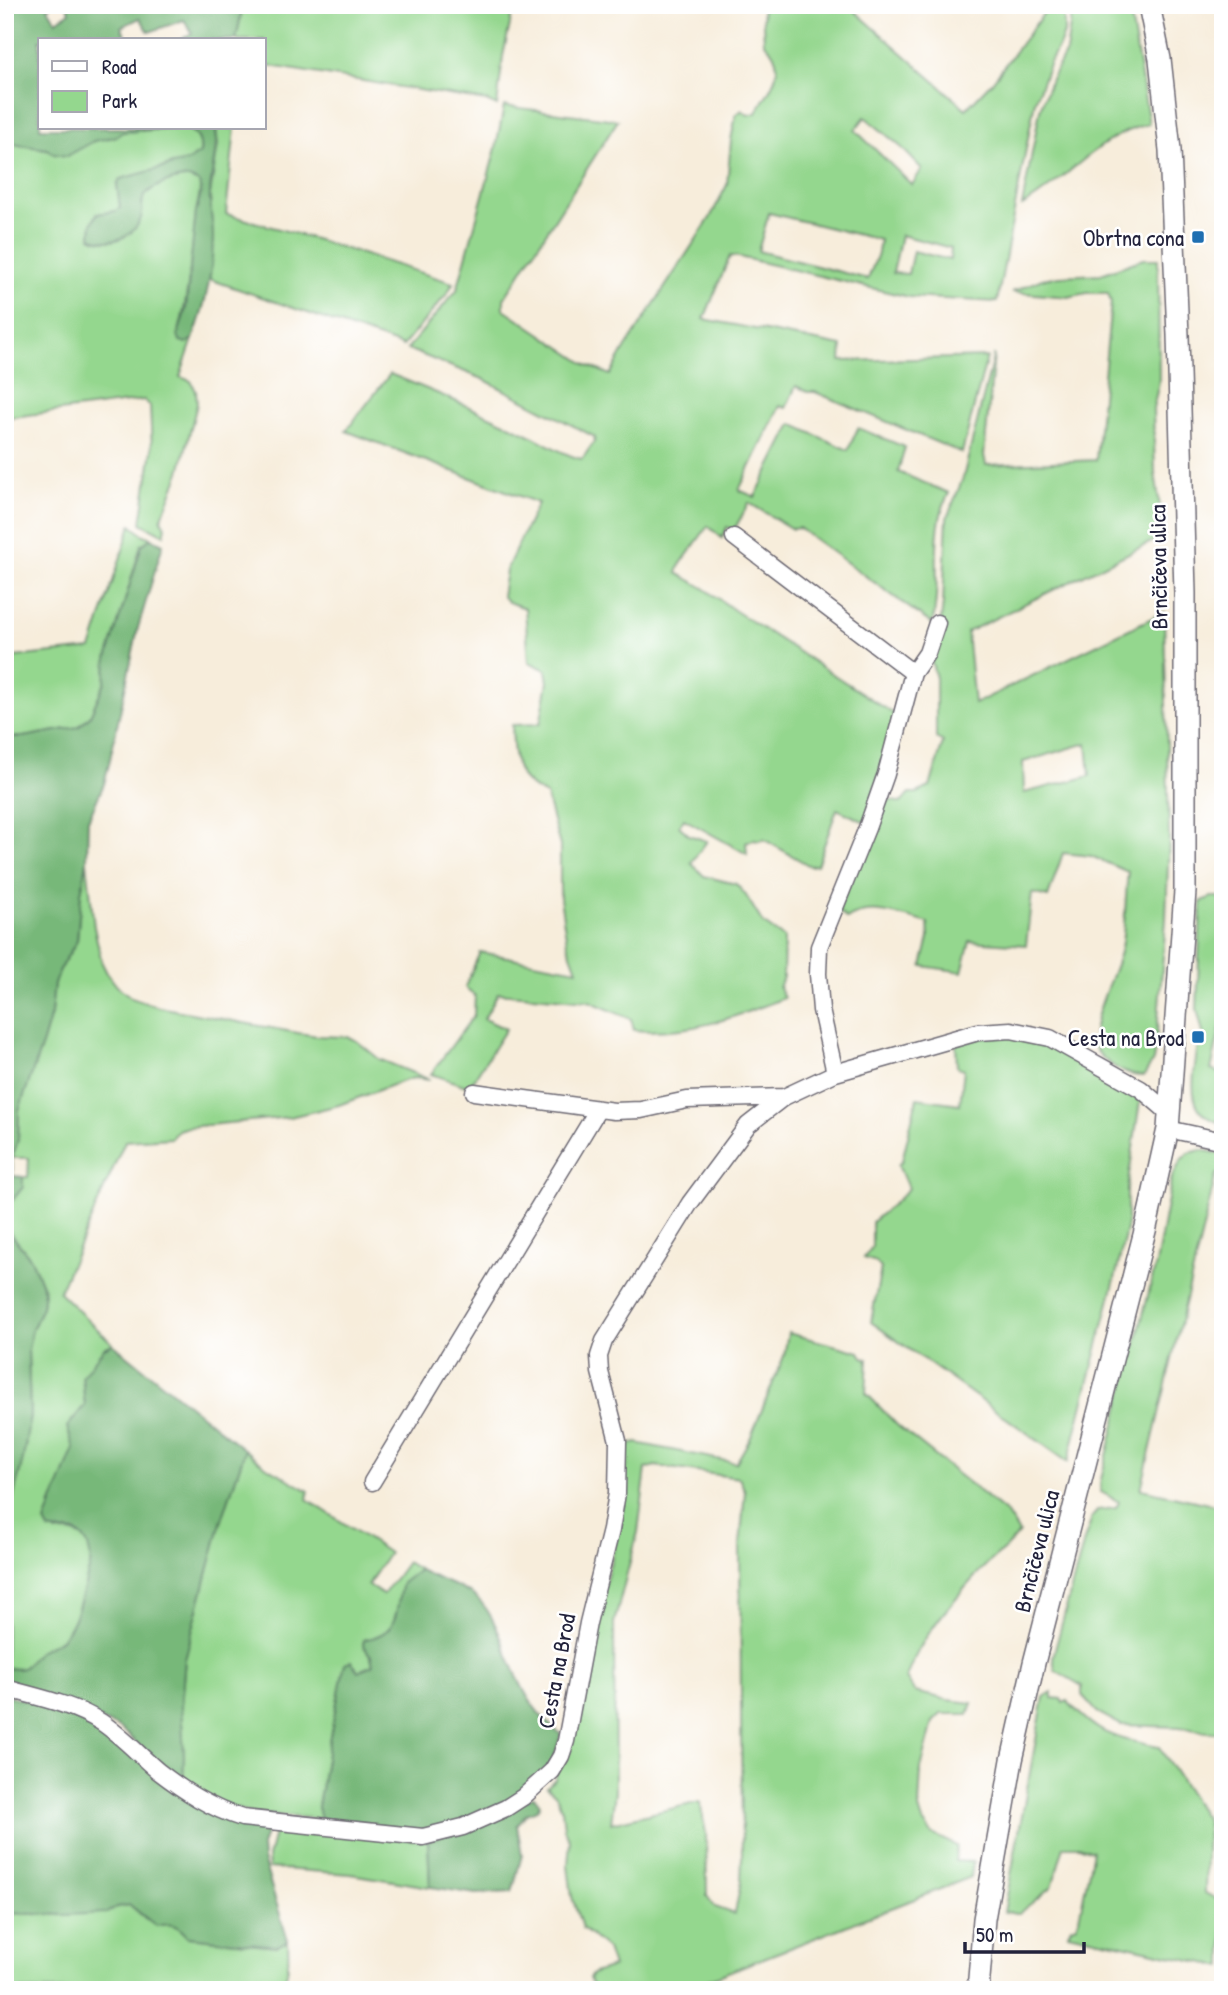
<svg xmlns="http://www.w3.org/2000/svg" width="1228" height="1995" font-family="'Patrick Hand',sans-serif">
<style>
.green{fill:#94d78e;stroke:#5b7c64;stroke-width:2;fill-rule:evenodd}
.forest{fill:#77b879;stroke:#4c6d5a;stroke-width:2}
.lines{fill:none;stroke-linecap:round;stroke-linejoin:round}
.minor-casing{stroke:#6d6973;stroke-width:19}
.tertiary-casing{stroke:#6d6973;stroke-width:24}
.minor{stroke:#fff;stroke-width:16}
.tertiary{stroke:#fff;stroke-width:21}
.poi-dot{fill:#1f6fb2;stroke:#fff;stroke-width:2.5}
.labels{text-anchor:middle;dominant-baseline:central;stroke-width:5;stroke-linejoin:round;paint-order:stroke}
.poi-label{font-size:23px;fill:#22223b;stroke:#fff;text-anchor:end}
.street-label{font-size:23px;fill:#22223b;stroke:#fff}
</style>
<rect width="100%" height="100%" fill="#fff"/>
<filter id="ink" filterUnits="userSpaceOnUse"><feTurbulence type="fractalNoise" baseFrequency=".0143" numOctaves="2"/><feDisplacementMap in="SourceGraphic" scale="14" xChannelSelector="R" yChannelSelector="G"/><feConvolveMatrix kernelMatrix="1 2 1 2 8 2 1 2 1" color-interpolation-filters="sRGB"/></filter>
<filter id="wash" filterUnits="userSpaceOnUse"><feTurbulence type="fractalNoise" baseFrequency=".00686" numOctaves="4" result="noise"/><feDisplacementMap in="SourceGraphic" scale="28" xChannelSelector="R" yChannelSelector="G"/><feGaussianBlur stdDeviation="1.57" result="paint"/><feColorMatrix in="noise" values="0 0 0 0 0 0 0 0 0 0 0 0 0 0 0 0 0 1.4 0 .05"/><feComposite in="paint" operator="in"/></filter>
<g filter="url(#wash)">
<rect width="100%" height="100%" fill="#f7eddb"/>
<path class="green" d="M243,5H512V15L503,56L497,106L486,101L264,65V40H236Z
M762,5H848L966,109L992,82L1050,5H1064V33L1060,44L1050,62L1035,101L997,302L909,297L739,257L730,256L704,319L842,346L841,361L987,357L962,453L815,392H808L796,386L786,408L780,406L739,490L755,497L792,424L848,450L858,428L905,447L898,472L949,493C928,532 943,582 932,624L799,528L792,529L749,503L734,530L727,527L722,538L708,526L680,565L677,573L704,588L734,610L897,716L865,822L837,809L817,865L810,866L763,839L760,841L753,840L746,843L747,854L684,819L679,826L689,835L707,841L691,863L704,876L736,884L745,894L763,923L784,938L783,977L779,988L784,998C734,1018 688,1035 634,1030L631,1019L589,1001L498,993L484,1019L506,1029L469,1087L431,1074L474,1015L475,996L465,987L480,952L577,970L567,943L560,899V846L546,795C512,779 514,759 512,725L540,724L548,682L546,670L529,662L525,608L508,602L502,596L506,570L538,503L346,431L390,374C435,392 480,411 524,432C539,439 566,457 582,459L594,442L595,437L483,379L407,349L457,290L496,148L504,106L618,120L504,299V309L587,365L610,375L626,347L710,218L727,185L731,140L736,115L742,110L748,115L756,113C771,86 790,67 764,42ZM865,117L901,147L922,169L912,185L855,130ZM769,213L880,240L878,253L868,279L758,251ZM901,235L951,248L950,260L913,251L908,274L893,273Z
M1073,5H1129L1149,124C1098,135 1066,182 1022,206L1040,110L1051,79L1066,52Z
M179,128C194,128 202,138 200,153L188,161L172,164L117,185L121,208L115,211L97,214L92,223L91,237C109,246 134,238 141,217C144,210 140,203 144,196C150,186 178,177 189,178C193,179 196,181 200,182C201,194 197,203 196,215C191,255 189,295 178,335L186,343L193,339L180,377L191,381L196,391L197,404L180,472L161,520L166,527L164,535L141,523L152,450L150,406L144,400L5,418V143L47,149L54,154L67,156L94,141L114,137L123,132Z
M216,128H235L226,214L318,240L453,283L447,294L403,346L209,279L213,240L210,195L218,145Z
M1143,259H1158L1159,382L1153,409L1155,472L1164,536L967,632L974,704L1164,612L1169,837L1166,919L1156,1044L1153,1061L1144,1076C1130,1076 1120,1071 1109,1063C1103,1058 1097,1054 1095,1047C1088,1023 1116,972 1121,948C1126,922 1125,897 1128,872L1091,856L1063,853L1048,897L1032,893L1026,945L970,941L962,972L922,966L929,938L928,923C904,917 870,903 847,919L838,911L882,798L901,803L910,793H917L930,787L943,742L936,738V678L930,656L940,627L943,603L947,518L963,478L994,354L984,455L986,465L1096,460L1111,302L1108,293H1087L1068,297L1012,292L1042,279L1059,276L1101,274ZM1087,743L1090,776L1024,793L1023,762Z
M131,525L142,534L151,538L141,545L108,659L105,682L90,716L78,727L23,737H5V658L91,649Z
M87,862L94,927L102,963L107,973L117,986L132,998L159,1007L298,1033L318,1036L348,1037L357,1041L379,1059L430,1080L414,1078L403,1081L339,1105L290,1117L188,1127L178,1130L171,1138L125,1141L59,1292L113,1344L104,1348L83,1387L85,1405L67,1427L74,1448L61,1485L50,1506L56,1533C81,1529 93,1540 90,1566C84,1586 76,1628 59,1640C52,1646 42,1647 36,1654C23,1667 27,1671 5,1668L7,1547L11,1506L23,1459L30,1415L28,1349L32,1330L42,1307L44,1290L31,1259L10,1233L6,1220L8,1206L23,1187V1177H28L29,1158H12L18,1140L19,1110L43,1042L51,1014L54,983L62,965L77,941L81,893Z
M1211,897H1223V1017L1211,1070L1223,1074V1123C1181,1115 1195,1074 1198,1043L1203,1042V1033L1197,1009L1201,902Z
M1007,1036C1016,1037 1026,1038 1035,1040C1068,1048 1111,1081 1140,1101L1127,1189V1225L1118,1267L1068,1462L871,1322L881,1268L876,1262L864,1258L872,1247V1222C883,1211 901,1200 908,1188L898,1165L902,1161L917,1098L960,1104L964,1069L957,1067L956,1044L982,1037Z
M1201,1150L1223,1154V1175L1216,1174L1141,1489L1223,1507V1730L1213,1733L1179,1727L1121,1725L1097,1712L1082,1695V1686L1055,1670L1053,1657L1084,1541L1092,1517L1098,1510L1116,1508L1119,1502L1101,1492L1100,1483L1156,1264L1172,1177L1182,1159L1189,1153Z
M788,1333L860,1352L863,1357L868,1359L866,1393L898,1426L1006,1513L1019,1533C1009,1548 992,1558 980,1571C952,1602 920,1637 906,1678L915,1692L948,1700L972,1703L968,1714H941L933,1722L921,1769L919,1808L923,1822L932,1834L957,1846L955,1861L973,1862L971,1877L682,1990H600L592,1986L589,1978L594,1973L613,1967L607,1949L582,1928L572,1897L568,1865L570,1840L564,1829L562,1810L556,1795L547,1787L555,1779L615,1545L622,1513L626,1445L637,1443L736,1463L750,1439L784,1356ZM655,1466L739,1478L745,1491L740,1545L742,1858L741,1881L735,1914L715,1907L707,1896L706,1834L700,1802L611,1823L615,1792L614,1623L638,1532L646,1469Z
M245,1450L267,1467L309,1491L307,1499L389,1553L368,1585L383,1595L407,1562L419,1570C390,1590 405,1616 385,1633C380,1638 371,1638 364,1640L363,1645L371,1657L373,1665L367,1669L358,1671L355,1665L345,1664L329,1741L318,1807L321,1819L253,1814L217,1802L183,1781L184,1755L181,1705L185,1659L219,1529Z
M1052,1692V1698L1061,1699L1063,1703L1067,1701C1101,1737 1112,1737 1159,1747L1207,1821L1205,1893L1223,1902V1967L1068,1933L1071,1927L1076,1925L1079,1918L1093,1851L1079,1846H1064L1052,1887L1019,1913L1004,1912L1043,1702L1044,1697Z
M275,1829L428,1841L430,1887L350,1874L269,1868L268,1857Z
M130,1905L146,1919L179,1926L188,1937L277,1946L288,1941C289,1960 289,1973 281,1990H5V1913L66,1915Z"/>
<path class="forest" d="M5,5H51L48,8L56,21L70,12L66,5H243L236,40H180L192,33L184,20L149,32L140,18L121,27L128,40H40V128H179L123,132L114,137L94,141L67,156L54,154L47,149L5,143Z
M186,128H216C218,151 211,170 210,193C209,208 213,222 213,237C213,272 205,307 193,339L186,343L180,341L178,335L186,308L196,211L201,193L199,182C199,182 190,179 189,178C178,177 150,186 144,197C140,203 144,211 141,218C133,239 110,246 91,237L92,223L97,214L115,211L120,208L117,185L120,179L188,161L200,153C202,140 197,134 186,128Z
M151,538L163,544L138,628L109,764L104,784L88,820L87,862L81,893L77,941L62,965L54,983L51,1014L43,1042L19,1110L18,1140L12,1158L13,1176L23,1177V1187L8,1206L6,1220L10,1233L31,1259L44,1290L42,1307L32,1330L28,1349L30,1415L23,1459L11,1506L5,1614V737H23L78,727L90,716L105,682L107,659L142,545Z
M113,1344L245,1450L219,1529L185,1659L181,1705L184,1755L183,1781L169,1773L120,1728L5,1681V1668C31,1671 22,1666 37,1653C44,1646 54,1645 61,1639C77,1624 84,1587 90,1566C92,1551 86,1530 67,1531C59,1531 57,1533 49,1530L45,1522L74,1448L67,1427L85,1405L82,1376L104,1348Z
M419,1570C437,1579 456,1585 473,1595C492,1608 501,1640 510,1660C522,1689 535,1716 561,1734L553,1762L531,1787L468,1822L418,1831L321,1819L318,1807L329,1741L345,1663L351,1661L358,1671L373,1665L371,1656L363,1645L364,1640C402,1632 394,1613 402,1583Z
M5,1695L53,1707L98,1726L134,1758L268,1828L262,1846L263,1859L288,1941L277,1946L188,1937C178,1925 171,1922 156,1926L130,1905L116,1907L107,1913L66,1915L5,1913Z
M534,1796L540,1804L537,1810L526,1814L517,1825L522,1855L512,1892L476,1894L430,1887L428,1841Z"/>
</g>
<g filter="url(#ink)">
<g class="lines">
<g class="minor-casing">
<path id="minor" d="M734,537L913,673
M835,1073L821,1010L818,974L819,947L867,828L886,774L913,673L927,653L937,623
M474,1092L614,1111L641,1110L687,1100L784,1097
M1168,1129L1223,1141
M372,1482L597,1111
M5,1688C37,1697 73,1704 101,1722C122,1736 139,1755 158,1771C184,1791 210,1808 242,1818L423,1837L463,1827L506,1808L523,1797L552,1771L561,1756L566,1741L588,1623L611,1530L617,1493L618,1441L600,1372L599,1356L604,1341L690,1203L748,1125L784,1097L835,1073L978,1032L1011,1030L1050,1038L1141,1089L1169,1113"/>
</g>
<g class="tertiary-casing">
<path id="tertiary" d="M978,1990L984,1919L1012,1760L1034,1663L1146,1227L1168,1129L1185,891V593L1178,335L1170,150L1160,59L1149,5"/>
</g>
<use href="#minor" class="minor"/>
<use href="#tertiary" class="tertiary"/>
</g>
</g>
<g class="poi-dot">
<rect x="1191" y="230" width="14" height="14" rx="3.5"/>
<rect x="1191" y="1030" width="14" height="14" rx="3.5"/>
</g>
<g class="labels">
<g class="poi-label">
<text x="1184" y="237">Obrtna cona</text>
<text x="1184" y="1037">Cesta na Brod</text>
</g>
<g class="street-label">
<text transform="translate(1158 567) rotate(-91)">Brnčičeva ulica</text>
<text transform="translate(1036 1551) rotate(-76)">Brnčičeva ulica</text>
<text transform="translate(556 1671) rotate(-79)">Cesta na Brod</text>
</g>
</g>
<rect width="1228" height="1995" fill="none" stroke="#fff" stroke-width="28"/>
<rect x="38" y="38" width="228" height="91" fill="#ffffff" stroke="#a7a7b1" stroke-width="2"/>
<rect x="52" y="61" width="35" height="10" fill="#ffffff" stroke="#a7a7b1" stroke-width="2"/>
<text x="102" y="74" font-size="21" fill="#22223b">Road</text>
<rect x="52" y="91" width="35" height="21" fill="#94d78e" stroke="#a7a7b1" stroke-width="2"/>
<text x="102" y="108" font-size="21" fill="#22223b">Park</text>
<path d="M965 1942v10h119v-10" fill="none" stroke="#22223b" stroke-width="3.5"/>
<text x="976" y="1942" font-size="21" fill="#22223b" stroke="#ffffff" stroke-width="5" paint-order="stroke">50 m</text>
</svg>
